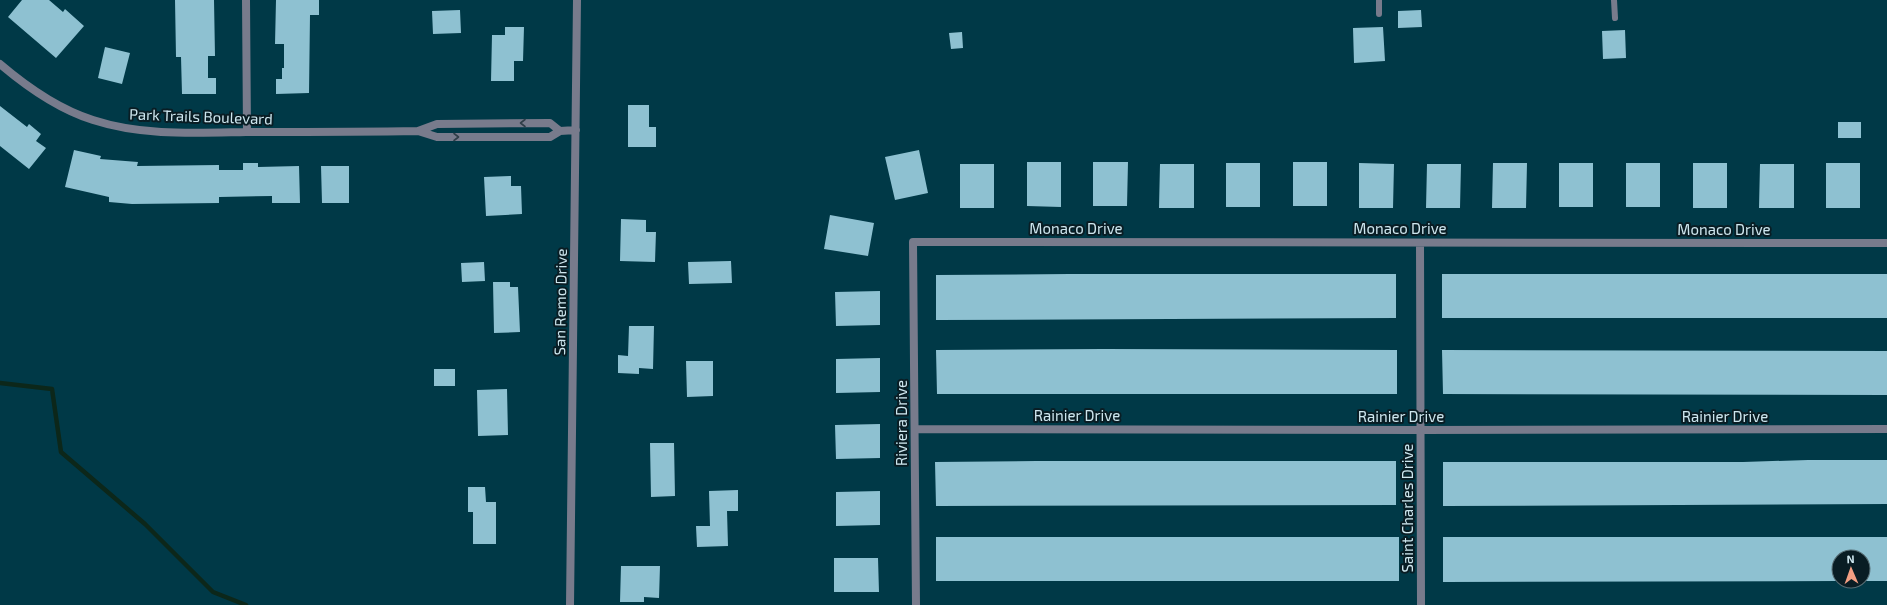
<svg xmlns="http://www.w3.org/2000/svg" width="1887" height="605" font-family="'Exo 2',sans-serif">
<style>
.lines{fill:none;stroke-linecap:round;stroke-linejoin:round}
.stream{stroke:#0c271a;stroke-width:4.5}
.building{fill:#8ec1d1}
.lane{stroke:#787b8c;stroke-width:6}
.street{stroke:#787b8c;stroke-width:8}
.oneway{stroke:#303e48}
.labels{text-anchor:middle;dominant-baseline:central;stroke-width:4;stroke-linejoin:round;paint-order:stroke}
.street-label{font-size:15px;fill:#cee7ef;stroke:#091d24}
</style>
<rect width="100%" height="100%" fill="#003947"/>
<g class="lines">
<path class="stream" d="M0,383L52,389L61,452L145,524L213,592L246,605"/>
</g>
<path class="building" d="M22,0H49L63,12L65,9L84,26L56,58L8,17Z
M175,0H214L215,56H208V78H216V94H182L181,57H176Z
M276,0H319V15H310L309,93L276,94V79H282V68H284V44H275Z
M460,10L461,33L433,34L432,11Z
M1421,10L1422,27L1398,28V11Z
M505,27H524L523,61H514V81H491L492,35H505Z
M1383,27L1385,61L1354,63L1353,28Z
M1625,30L1626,58L1603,59L1602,31Z
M962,32L963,48L951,49L949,33Z
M105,47L130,53L122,84L98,78Z
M628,105H649V127H656V147H628Z
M0,106L27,127L29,124L41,134L36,141L46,148L29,169L0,146Z
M1838,122H1861V138H1838Z
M74,150L101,156L100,159L138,162L137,166L219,165V170H243V163H258V167L299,166L300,203H272V196L219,197V203L132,204L109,202V197L65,187Z
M919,150L928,193L895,200L885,157Z
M1027,162H1061V207L1027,206Z
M1093,162H1128L1127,206H1093Z
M1293,162H1327V206H1293Z
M1226,163H1260V207H1226Z
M1359,163L1394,164L1393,208H1359Z
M1493,163H1527L1526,208H1492Z
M1559,163H1593V207H1559Z
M1626,163H1660V207H1626Z
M1693,163H1727V208H1693Z
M1826,163H1860V208H1826Z
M960,164H994V208H960Z
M1160,164H1194V208H1159Z
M1427,164H1461L1460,208H1426Z
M1760,164H1794V208H1759Z
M321,166H349V203H322Z
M511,176V186H521L522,214L486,216L484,177Z
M830,215L874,223L868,256L824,249Z
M621,219L646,220V232H656L655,262L620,261Z
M731,261L732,283L689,284L688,262Z
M484,262L485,281L462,282L461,263Z
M1070,274H1396V318L936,320V275Z
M1442,274H1887V318H1442Z
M493,282H510V287H518L520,332L494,333Z
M880,291V325L836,326L835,292Z
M629,326H654L653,369L639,368V374L618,373V355L628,356Z
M1103,349L1397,350V394H937L936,350Z
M1442,350L1887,351V395L1443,394Z
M880,358V392L836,393V359Z
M686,361H713V396L687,397Z
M434,369H455V386H434Z
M507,389L508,435L478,436L477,390Z
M880,424V458L836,459L835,425Z
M650,443H674L675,496L651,497Z
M1808,460H1887V504L1443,506V462H1743Z
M1037,461H1396V505L936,506L935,462Z
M468,487H485L486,502H496V544H473V512H468Z
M738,490V511H727L728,546L697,547L696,526H710L709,491Z
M880,491V525L836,526V492Z
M936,537H1399V581H936Z
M1443,537H1887V581H1863V557H1837V581L1443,582Z
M834,558H878L879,592H834Z
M621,566H660L659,598L644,597V602H620Z"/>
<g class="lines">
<path class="lane" d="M1614,0L1615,18
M1379,14V0"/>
<path class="street" d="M246,0L247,132
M0,64C27,87 58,109 93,120C142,136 194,133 246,132C303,132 361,132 418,131L437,137H550L560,131L576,130
M418,131L437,124L550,123L560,131
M1420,243L1421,605
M916,429L1421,430L1887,429
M570,605L577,0
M916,605L913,242L1887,243"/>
</g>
<defs><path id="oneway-chevron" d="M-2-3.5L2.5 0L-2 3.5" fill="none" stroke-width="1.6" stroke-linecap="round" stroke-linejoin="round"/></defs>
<g class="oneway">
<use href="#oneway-chevron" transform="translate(523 123) rotate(180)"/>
<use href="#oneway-chevron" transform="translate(456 137)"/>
</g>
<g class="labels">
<g class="street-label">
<text transform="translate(201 116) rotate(2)">Park Trails Boulevard</text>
<text x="1076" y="228">Monaco Drive</text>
<text x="1400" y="228">Monaco Drive</text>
<text x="1724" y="229">Monaco Drive</text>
<text transform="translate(560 302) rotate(-89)">San Remo Drive</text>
<text x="1077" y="415">Rainier Drive</text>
<text x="1401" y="416">Rainier Drive</text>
<text x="1725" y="416">Rainier Drive</text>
<text transform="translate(901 423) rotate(-90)">Riviera Drive</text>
<text transform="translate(1407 508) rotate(-90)">Saint Charles Drive</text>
</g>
</g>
<g transform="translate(1851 569) rotate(358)"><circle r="19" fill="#091d24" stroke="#586e75"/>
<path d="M0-3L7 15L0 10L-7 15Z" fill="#f39f83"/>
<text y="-6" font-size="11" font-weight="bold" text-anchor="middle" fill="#cee7ef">N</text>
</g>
</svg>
